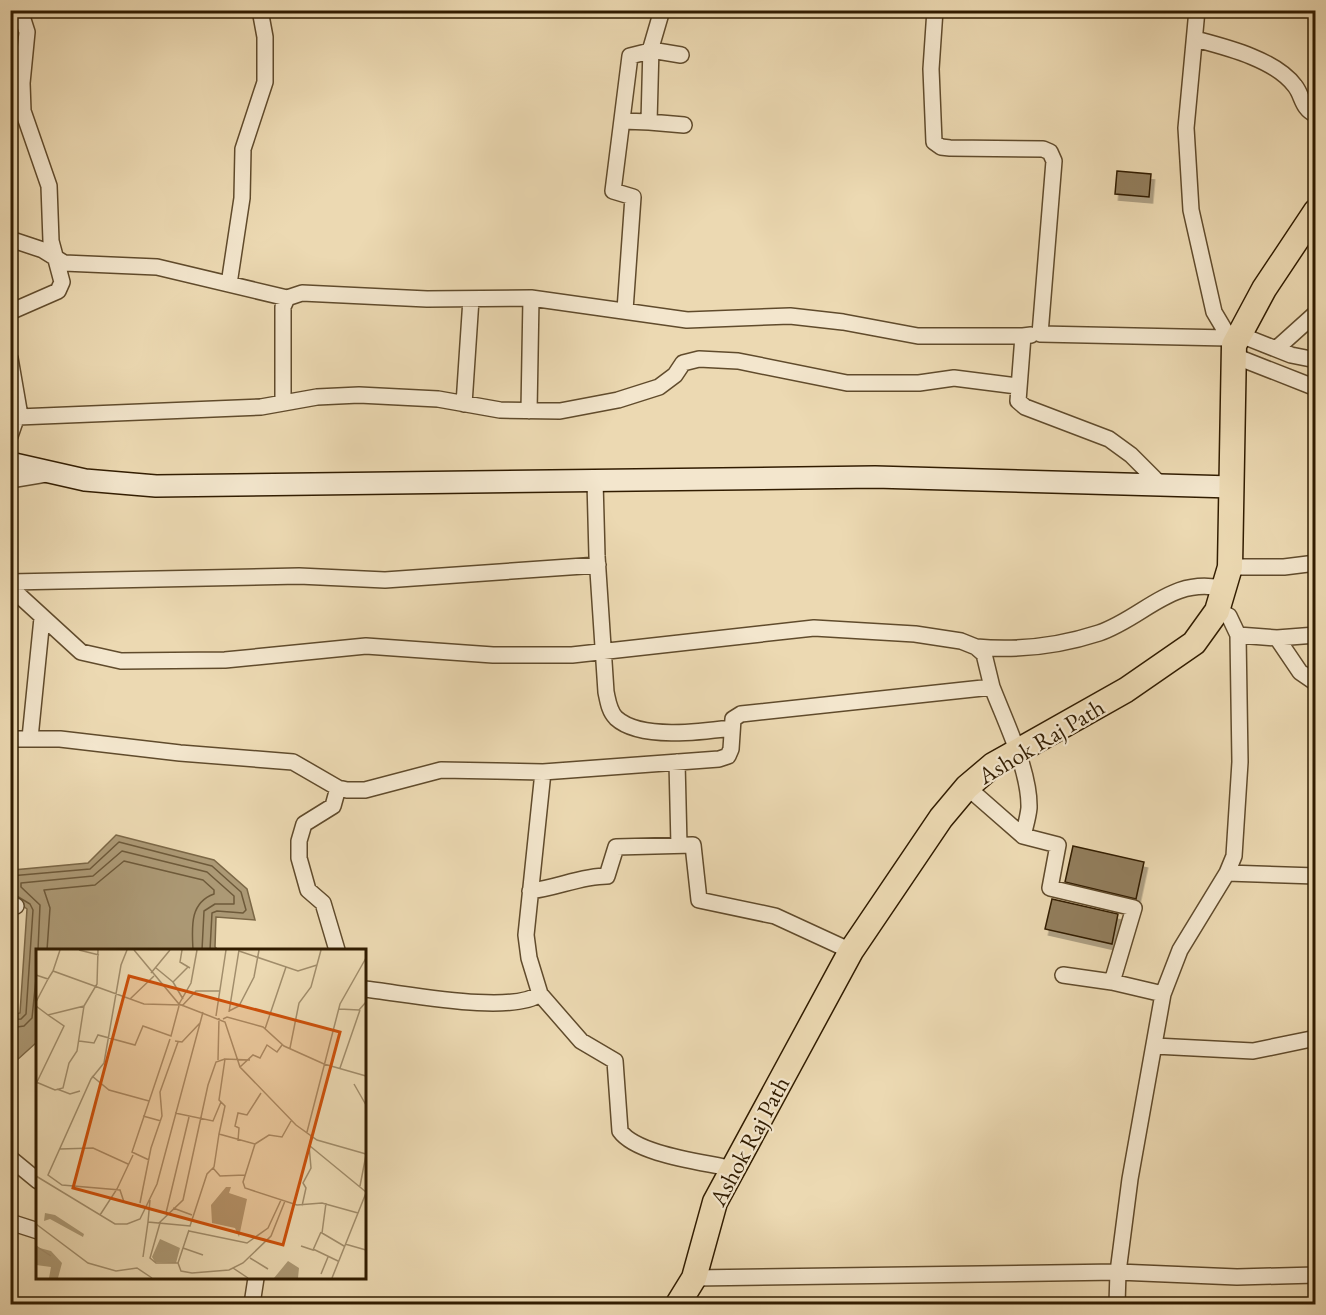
<svg xmlns="http://www.w3.org/2000/svg" width="1326" height="1315" font-family="'EB Garamond',serif">
<style>
.water{fill:#ac9975;stroke:#7b6746;stroke-width:1.5}
.lines{fill:none;stroke-linecap:round;stroke-linejoin:round}
.shore{stroke:#6e5a3a;stroke-width:1.5}
.building{fill:#927e5d;stroke:#311c00;stroke-width:1.5;filter:url(#shadow)}
.street-casing{stroke:#604b2c;stroke-width:18}
.secondary-casing{stroke:#311c00;stroke-width:24}
.primary-casing{stroke:#311c00;stroke-width:27}
.street{stroke:#f3e6cd;stroke-width:15}
.secondary{stroke:#f3e6cd;stroke-width:21}
.primary{stroke:#ecd9b2;stroke-width:24}
.labels{text-anchor:middle;dominant-baseline:central;stroke-width:4.5;stroke-linejoin:round;paint-order:stroke}
.street-label{font-size:24px;fill:#311c00;stroke:#f3e6cd}
.inset-road{fill:none;stroke:#a18d6b;stroke-width:1.5}
.view{fill:#cd500a;fill-opacity:0.15;stroke:#cd500a;stroke-width:3}
.inset-edge{fill:none;stroke:#311c00;stroke-width:3}
</style>
<defs>
<filter id="shadow"><feDropShadow dx="3.5" dy="6" stdDeviation="0" flood-color="#0004"/></filter>
</defs>
<rect width="100%" height="100%" fill="#ecd9b2"/>
<filter id="stains"><feTurbulence type="fractalNoise" baseFrequency=".00333" numOctaves="4"/><feColorMatrix values="0 0 0 0 .2 0 0 0 0 .09 0 0 0 0 .02 0 0 0 .5 -.17"/></filter>
<radialGradient id="worn" r=".72"><stop offset=".6" stop-color="#630" stop-opacity="0"/><stop offset="1" stop-color="#630" stop-opacity=".3"/></radialGradient>
<path class="water" d="M116,835L214,860L247,889L255,920L216,917L215,947L218,950H38L37,1042L16,1061L11,1059V1015L20,1013L27,909L11,896L13,870L88,863Z"/>
<g class="lines">
<path class="shore" d="M10,876L90,869L119,842L212,866L241,892L246,910L243,913L217,911L212,913L210,950
M10,892L30,904L33,910L26,1014L21,1019L10,1020
M38,950L40,905L21,887V883L93,876L122,851L207,872L234,896V904H215L204,911L202,950
M47,950L50,908L44,890L95,885L124,861L203,880L214,890V894C189,903 192,928 193,950
M10,1028L24,1026L32,1018L38,959"/>
</g>
<path class="building" d="M1117,171L1151,174L1149,197L1115,194Z
M1073,846L1144,862L1136,899L1065,882Z
M1052,899L1118,914L1112,944L1045,929Z"/>
<g class="lines">
<g class="street-casing">
<path id="street" d="M935,10L931,69L934,142L941,147L950,148L1043,149L1050,152L1054,161L1040,334L1228,338
M1197,10L1186,128L1191,210L1214,312L1233,344
M1195,39C1225,47 1275,59 1295,86C1303,96 1301,108 1316,115
M651,50L681,55
M623,121L649,122L651,47
M649,122L684,125
M10,239L43,250L64,263L157,267L287,298
M229,284L242,198L243,149L265,82V37L260,10
M625,310L633,197L613,191L630,56L650,51L662,10
M10,312L58,291L62,282L51,241L49,186L23,111L22,83L27,32L20,10
M1238,334L1291,355L1316,360
M1031,335L1023,336L1018,401L1025,407L1109,439L1131,455L1161,485
M1276,349L1316,313
M1232,355L1316,388
M10,358L19,410L10,436
M283,403V307L287,298L302,293L427,299L531,298L687,320L790,316L843,322L918,336H1023
M464,404L471,299
M529,411L531,298
M18,417L261,407L317,397L359,395L438,399L500,410L560,411L618,400L659,387L675,375L683,363L699,359L738,361L847,383H919L954,378L1017,386
M10,480L46,474
M595,481L597,556L606,692C608,701 609,711 616,718C640,740 701,732 731,728
M1230,567H1284L1316,563
M10,582L299,576L385,580L598,565
M10,587L81,652L121,661L225,660L366,646L493,655H572L814,628L915,634L961,641L976,647L984,654L992,687
M1238,635L1277,638L1316,635
M1277,638L1300,672L1316,683
M976,647C1019,651 1059,646 1099,633C1145,617 1172,575 1225,589
M30,738L42,618
M10,739H60L180,753L293,762L338,788L347,790H365L441,770L543,772L526,935L529,958L540,994C510,1015 404,993 364,989
M677,762L679,845
M543,772L719,759L728,756L731,749L733,719L741,714L992,687C1005,721 1030,771 1029,808C1028,818 1025,827 1023,836
M967,787L1023,836L1058,845L1050,888L1134,908L1112,982L1163,994
M1227,873L1316,876
M530,891C557,888 581,876 607,876L616,847L693,845L699,900L775,916L851,951
M10,906H16
M337,950L323,903L308,890L299,858V841L304,824L333,806L338,788
M1063,975L1112,982
M540,994L581,1041L615,1061L620,1131C637,1155 705,1162 733,1169
M1155,1046L1253,1051L1316,1038
M10,1158L38,1181
M10,1222L38,1231
M694,1278L1118,1272L1237,1277L1316,1275
M252,1304L256,1278
M1117,1304L1118,1272L1130,1179L1163,994L1180,950L1227,873L1234,856L1240,762L1238,635L1229,616L1217,611"/>
</g>
<g class="secondary-casing">
<path id="secondary" d="M10,463L85,480L156,486L875,477L1232,487"/>
</g>
<g class="primary-casing">
<path id="primary" d="M678,1304L694,1278L715,1202L851,951L941,818L967,787L993,765L1126,690L1194,643L1217,611L1230,567L1234,345L1264,289L1316,211"/>
</g>
<use href="#street" class="street"/>
<use href="#secondary" class="secondary"/>
<use href="#primary" class="primary"/>
</g>
<g class="labels">
<g class="street-label">
<text transform="translate(1041 741) rotate(-31)">Ashok Raj Path</text>
<text transform="translate(749 1141) rotate(-62)">Ashok Raj Path</text>
</g>
</g>
<g transform="translate(36 949)">
<rect width="330" height="330" fill="#ecd9b2"/>
<path d="M190,238H195L193,244L211,250L203,288L199,279L176,274L175,256ZM9,264L19,266L48,285L47,288L14,270L8,272ZM124,290L144,299L140,314L119,313L116,308ZM0,298L15,302L26,314L22,329H13L15,318L0,316ZM252,312L263,319L262,329H238Z" fill="#ac9975"/>
<path class="inset-road" d="M43,1L63,6M91,1L85,16L68,114L55,130L12,226L26,236L84,241L88,253L111,258M98,1L143,55L189,73L204,118L260,176L281,191L330,205M146,1L144,13L154,19M203,2L262,22L281,16M120,19L137,33M17,22L24,1M115,24L134,1M0,26L12,30L17,22L108,55L145,56M94,50L118,27M147,50L137,33L152,18M0,53L12,30M143,55L155,34L161,1M0,57L12,66L48,57L61,35L62,1M146,57L160,42H184M303,60L323,61L330,53M193,62L203,57L218,28L223,1M193,63L203,1M180,67L190,1M187,70L191,68L227,78L248,97L288,115L330,127M229,80L250,18M43,92L58,94L62,86L99,96L107,77L135,87L143,57M139,92L146,93L164,74M254,99L263,54L275,38L285,1M182,111L183,69M204,118L217,106L224,109L231,96L241,103L246,96M304,119L324,61M56,127L73,141L113,152M0,133L19,141L27,139L33,114L41,102L48,57M0,135L28,77L12,66M318,135L330,156M21,140L34,145L44,142M139,164L177,172L185,153M107,167L125,172M271,183L304,55L330,9M183,185L189,157L183,151L189,110L214,111M275,187L274,197L330,243M202,192L203,179L199,177L202,164L211,166L225,144M219,195L233,186L246,188L255,172M24,200L57,199L92,215M113,211L96,203L134,90M177,219L184,227L209,226M0,227L79,275H91L104,270L121,235L167,63M324,237L330,206M114,251L112,273L154,277L171,225L178,218L183,185L219,195L207,233L209,239L261,256L286,254L322,264M104,254L115,199L126,167L124,143L142,93M290,254L286,284L308,297M266,257L270,239L267,234L275,219L273,196M137,259L156,266M130,264L153,168M64,266L81,240L97,206M123,274L147,251L172,136L180,113L189,110M124,274L114,309L120,314H142L153,281M0,275L52,314L80,322L101,319L116,329M153,282L211,294L232,279L245,251M309,295L330,301M0,297L15,307M265,297L277,301L285,283M147,299L167,306M277,300L302,312M107,308L112,273M214,309L232,320M142,314L145,322L156,324L193,321L207,314L235,287L249,252M197,319L212,329M285,325L292,308M296,329L330,244"/>
<path class="view" d="M93,27L304,83L247,296L37,239Z"/>
<rect width="330" height="330" class="inset-edge"/>
</g>
<rect width="1326" height="1315" fill="none" stroke="#ecd9b2" stroke-width="36"/>
<rect x="12" y="12" width="1302" height="1291" fill="none" stroke="#311c00" stroke-width="3"/>
<rect x="18" y="18" width="1290" height="1279" fill="none" stroke="#311c00" stroke-width="1.5"/>
<rect width="100%" height="100%" filter="url(#stains)"/>
<rect width="100%" height="100%" fill="url(#worn)"/>
</svg>
